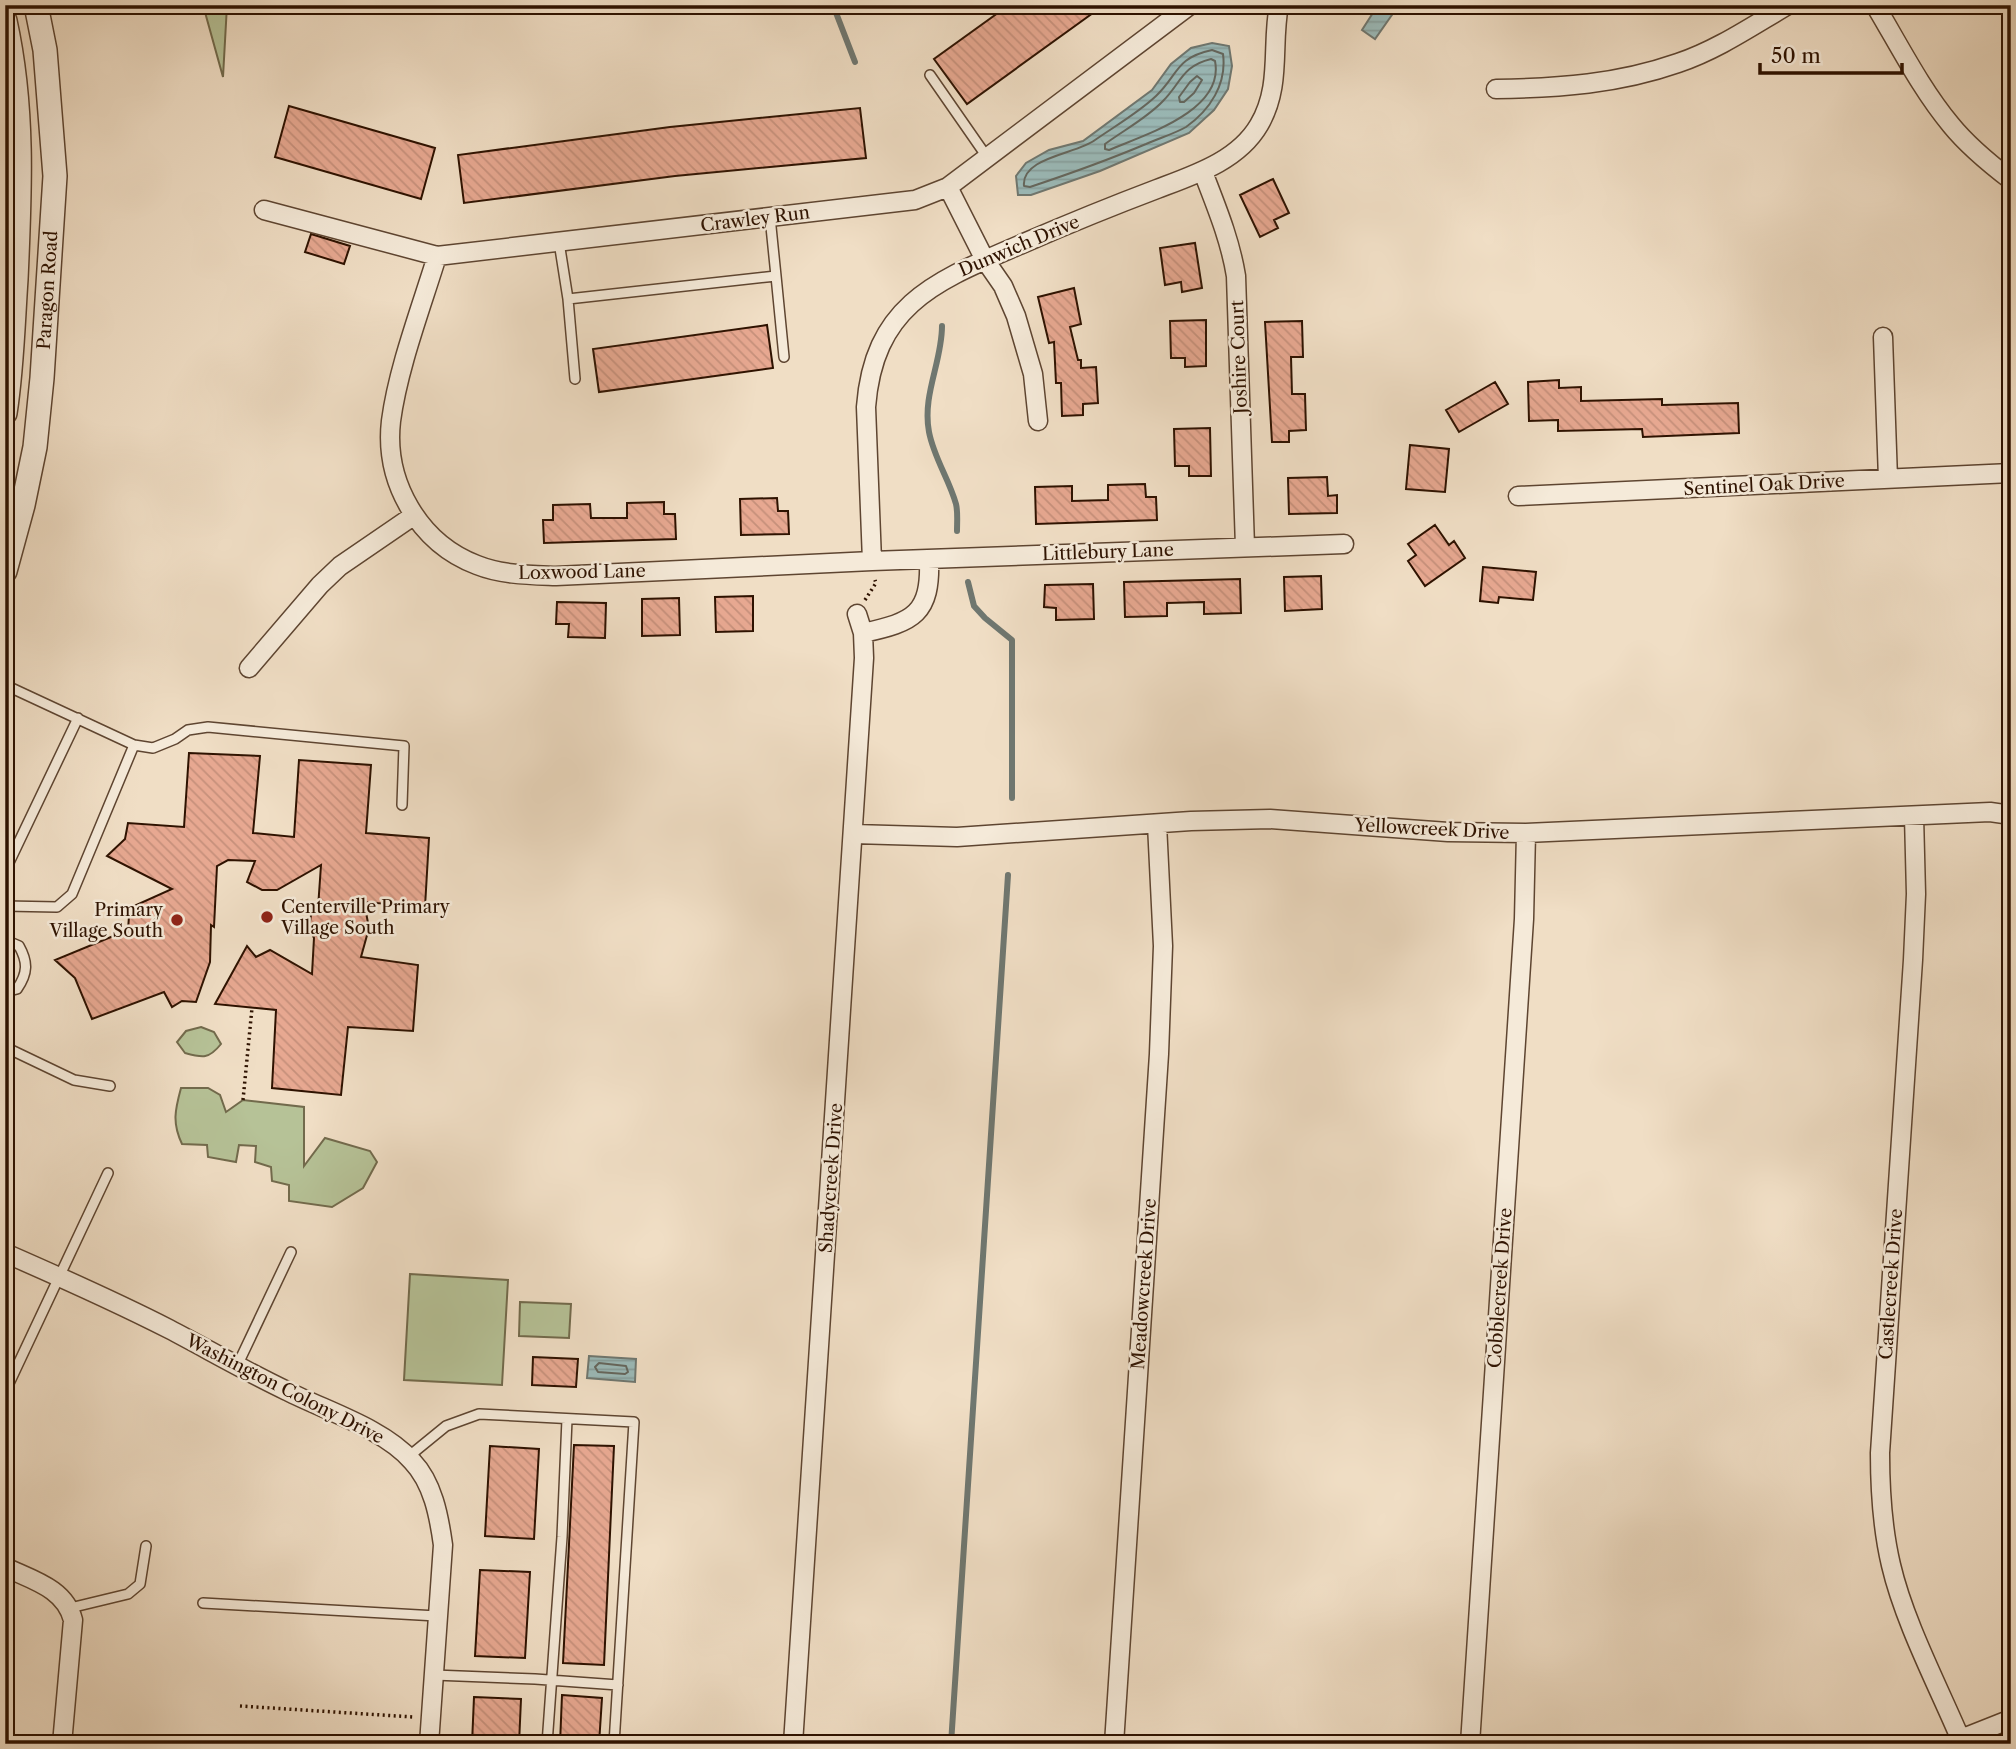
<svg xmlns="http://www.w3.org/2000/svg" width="2016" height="1749" font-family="'Libre Caslon Text',serif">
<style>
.green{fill:#b6c297;stroke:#726a4c;stroke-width:2}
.water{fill:url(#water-rules);stroke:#6f7770;stroke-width:2}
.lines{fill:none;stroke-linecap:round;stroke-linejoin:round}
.shore{stroke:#64665d;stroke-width:2}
.stream{stroke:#6f7770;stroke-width:6}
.building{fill:url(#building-back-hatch);stroke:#2e1200;stroke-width:2}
.service-casing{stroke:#5e4531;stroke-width:12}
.minor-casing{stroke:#5e4531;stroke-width:21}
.tertiary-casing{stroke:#5e4531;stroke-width:26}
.path{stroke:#2e1200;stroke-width:3.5;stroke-dasharray:2 3.5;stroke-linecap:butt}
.service{stroke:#f5ead9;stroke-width:9}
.minor{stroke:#f5ead9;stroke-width:18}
.tertiary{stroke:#f5ead9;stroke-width:23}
.poi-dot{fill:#8f2418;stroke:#f5ead9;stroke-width:2.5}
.labels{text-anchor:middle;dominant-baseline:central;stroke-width:5;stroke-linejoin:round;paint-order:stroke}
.street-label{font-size:18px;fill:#2e1200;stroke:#f5ead9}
.poi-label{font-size:18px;fill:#2e1200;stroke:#f5ead9;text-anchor:start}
</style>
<defs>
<pattern id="water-rules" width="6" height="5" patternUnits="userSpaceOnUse" patternTransform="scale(1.75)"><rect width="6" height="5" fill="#9bbbba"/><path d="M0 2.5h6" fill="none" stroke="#86a09e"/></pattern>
<pattern id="building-back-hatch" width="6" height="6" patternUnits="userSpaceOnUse" patternTransform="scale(1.75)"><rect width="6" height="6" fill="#e7a891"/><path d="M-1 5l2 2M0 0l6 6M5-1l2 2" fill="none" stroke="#c6907b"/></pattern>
</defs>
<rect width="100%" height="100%" fill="#f0dec5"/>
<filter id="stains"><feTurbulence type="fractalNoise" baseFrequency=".00286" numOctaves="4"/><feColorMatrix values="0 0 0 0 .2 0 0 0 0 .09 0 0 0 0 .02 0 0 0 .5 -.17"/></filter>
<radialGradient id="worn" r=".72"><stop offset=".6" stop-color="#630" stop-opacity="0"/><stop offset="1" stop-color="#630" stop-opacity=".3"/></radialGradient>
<path class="green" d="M203,5H227L223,77Z
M201,1027L214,1032L221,1044C209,1059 203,1058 185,1053L177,1042L186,1031Z
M181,1088H208L220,1095L226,1112L243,1100L304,1107V1166L325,1138L370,1151L377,1162L363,1188L332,1207L289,1201V1185L272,1181L271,1167L255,1162L256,1146L239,1145L236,1162L208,1157L207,1145L182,1144C172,1123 175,1110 181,1088Z
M410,1274L508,1280L502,1385L404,1380Z
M520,1302L571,1304L569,1338L519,1336Z"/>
<path class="water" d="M1378,5H1390L1394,12L1375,39L1362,30Z
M1212,43L1229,46L1232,66L1228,89L1214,110L1189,133L1100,171L1031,195H1018L1016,176L1026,163L1049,150L1083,141L1152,90L1171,64L1191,48Z
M589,1356L636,1359L635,1382L587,1378Z"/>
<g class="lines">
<path class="shore" d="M1212,50L1223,54C1227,84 1210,110 1186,127C1174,134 1159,138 1146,144C1108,160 1069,174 1030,187L1024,186C1021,157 1077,154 1095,140C1115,126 1138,113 1156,96C1179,74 1175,58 1212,50Z
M1211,59L1215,61C1225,111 1144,135 1109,150L1105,149V144C1124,130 1147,118 1163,101C1181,83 1182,66 1211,59Z
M1197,76L1202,80L1194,93L1184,102H1180L1179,97L1190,82Z
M599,1363L626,1366L628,1372L625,1374L598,1372L595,1367Z"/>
<path class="stream" d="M833,5L855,62
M942,326C942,362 922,395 929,432C934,458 949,479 956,504C958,512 957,522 957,531
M968,582L974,606L985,618L1012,640V798
M951,1744L1008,875"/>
</g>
<path class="building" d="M1009,5H1104L967,104L934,59Z
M289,106L435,148L421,199L275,157Z
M860,108L866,158L675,176L464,203L458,155L670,127Z
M1273,179L1289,213L1274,220L1278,228L1260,237L1240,195Z
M311,234L350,246L344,264L305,252Z
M1195,243L1202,288L1182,292L1181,282L1165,285L1160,248Z
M1074,288L1081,324L1070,327L1078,360H1081V368L1096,367L1098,403L1083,404V415L1062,416L1061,383H1056L1054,342L1049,343L1038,297Z
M1206,320V366L1185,367V358H1171L1170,321Z
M1302,321L1303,357H1291L1292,394H1305L1306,430L1289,431V442H1272L1265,322Z
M767,325L773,368L599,392L593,349Z
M1559,380V388L1581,387V401L1662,399V405L1738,403L1739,433L1643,437L1642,429L1558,431V420L1529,421L1528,382Z
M1495,382L1508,404L1459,432L1446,410Z
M1210,428L1211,476H1189V466H1175L1174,429Z
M1410,445L1449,449L1445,492L1406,489Z
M1327,477L1328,496L1337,495V513L1289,514L1288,478Z
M1145,484L1146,497H1156L1157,520L1036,524L1035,487L1072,486V501L1108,500V485Z
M777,498L778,511H788L789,534L741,535L740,499Z
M664,502V514H675L676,539L544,543L543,520H553V505L590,504L591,518H627V503Z
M1435,525L1449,545L1454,541L1465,558L1425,586L1408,561L1416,555L1408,544Z
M1483,567L1536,572L1533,600L1499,597L1498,603L1480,601Z
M1321,576L1322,609L1285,611L1284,577Z
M1240,579L1241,613L1204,614V602L1167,603V616L1125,617L1124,582Z
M1093,584L1094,619L1056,620V608L1044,607L1045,585Z
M753,596V631L716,632L715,597Z
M679,598L680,635L642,636V599Z
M557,602L606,603L605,638L568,637L569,624H556Z
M189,753L260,756L253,833L294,837L299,760L371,765L366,833L429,838L425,907L364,902L369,928L361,957L418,965L413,1031L348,1027L341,1095L272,1088L276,1010L215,1004L247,946L256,957L270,950L312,974L314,938L309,927L311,915L318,908L321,865L277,890H262L247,882L255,861L228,860L217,866L214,927L211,925L210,962L196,1002L182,1001L172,1007L164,992L92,1019L75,978L55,960L128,930L129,916L134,906L172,889L107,856L125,839L128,823L184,827Z
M533,1357L578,1359L576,1387L532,1385Z
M574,1445L614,1446L604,1665L563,1663Z
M490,1446L539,1449L534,1539L485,1536Z
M480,1570L530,1572L525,1658L475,1656Z
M562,1695L602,1698L599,1744H560Z
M474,1697L521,1699L519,1744H472Z"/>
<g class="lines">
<g class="service-casing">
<path id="service" d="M930,75L987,157
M559,242L568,299L776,276L770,217
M776,276L784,357
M568,299L575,379
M5,685L134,745L153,748L175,739L188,730L208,727L404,746L402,805
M5,871L78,718
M5,906L57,907L72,894L134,745
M5,940L19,946C28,962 28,973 17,989L5,992
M5,1047L74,1080L110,1086
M237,1366L291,1252
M5,1392L108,1173
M408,1457L446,1426L479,1414L634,1422L614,1744
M203,1603L437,1616
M70,1608L128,1594L140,1584L146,1546
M434,1675L535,1679L618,1685
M547,1744L562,1537L567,1419"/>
</g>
<g class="minor-casing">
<path id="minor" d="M1875,5C1899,45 1921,89 1951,125C1968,146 1990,164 2011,180
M1496,89C1559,88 1618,84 1678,63C1717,50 1752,26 1788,5
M1203,172C1216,206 1230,239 1236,276L1245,547
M948,187L985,260L1003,286L1016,316L1033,374L1038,421
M264,210L437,256L915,200L948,187L1190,5
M437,256C421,308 398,368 391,421C384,482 419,543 477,565C502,575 530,575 556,576L872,561L1344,544
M1883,337L1888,479
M1518,496L2011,473
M872,561L866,407C874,302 939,280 1024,243C1068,224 1112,206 1157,189C1194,175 1238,161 1259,125C1282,86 1271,46 1279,5
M863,633C914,622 931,614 929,559
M249,668L320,585L340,566L413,516
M1914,816L1916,894L1913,960L1880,1453C1880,1491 1882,1527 1891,1565C1904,1621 1937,1684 1960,1738
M854,834L957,837L1191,821L1270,819L1448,832L1526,833L1990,812L2011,815
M5,1253C60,1277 116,1302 169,1329C209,1350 247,1372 287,1391C326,1411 383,1428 412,1461C433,1483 439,1516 443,1545L429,1744
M5,1567C32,1580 65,1588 73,1620L62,1744
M793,1744L864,658L863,633L857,614
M1114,1744L1159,1054L1163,946L1157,824
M1470,1744L1524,919L1526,833
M1948,1744L2011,1719"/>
</g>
<g class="tertiary-casing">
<g id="tertiary">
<path d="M5,21C24,107 20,192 16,279C13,323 12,369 5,413"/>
<path id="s1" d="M5,571L23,505L35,447L42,378L55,176L45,50L36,5"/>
</g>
</g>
<path class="path" d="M865,600L876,583L875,580
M243,1100L252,1008
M240,1706L413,1717"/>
<use href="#service" class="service"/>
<use href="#minor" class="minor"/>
<use href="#tertiary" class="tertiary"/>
</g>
<g class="poi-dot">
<circle cx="267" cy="917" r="7"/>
<circle cx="177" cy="920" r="7"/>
</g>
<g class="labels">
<g class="street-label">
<text transform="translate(755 219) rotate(-7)">Crawley Run</text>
<text transform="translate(1019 246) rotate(-23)">Dunwich Drive</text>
<text stroke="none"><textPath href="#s1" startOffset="285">Paragon Road</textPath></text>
<text transform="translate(1239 357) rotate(-92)">Joshire Court</text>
<text transform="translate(1764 485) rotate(-3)">Sentinel Oak Drive</text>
<text transform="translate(1108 552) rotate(-2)">Littlebury Lane</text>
<text transform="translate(582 572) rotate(-1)">Loxwood Lane</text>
<text transform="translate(1432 829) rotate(3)">Yellowcreek Drive</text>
<text transform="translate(831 1178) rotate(-86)">Shadycreek Drive</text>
<text transform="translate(1144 1284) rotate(-86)">Meadowcreek Drive</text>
<text transform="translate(1891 1284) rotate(-86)">Castlecreek Drive</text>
<text transform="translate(1500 1288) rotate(-86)">Cobblecreek Drive</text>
<text transform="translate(285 1389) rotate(27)">Washington Colony Drive</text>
</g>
<g class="poi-label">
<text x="281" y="907">Centerville Primary<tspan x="281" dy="21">Village South</tspan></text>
<text x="163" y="910" text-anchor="end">Primary<tspan x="163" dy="21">Village South</tspan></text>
</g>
</g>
<rect width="2016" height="1749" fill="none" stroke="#f0dec5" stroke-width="28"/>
<rect x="7" y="7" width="2002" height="1735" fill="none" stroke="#2e1200" stroke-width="3.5"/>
<rect x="14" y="14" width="1988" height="1721" fill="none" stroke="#2e1200" stroke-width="2"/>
<path d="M1760 63v10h142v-10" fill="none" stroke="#2e1200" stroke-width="3.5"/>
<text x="1771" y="63" font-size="21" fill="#2e1200" stroke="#f5ead9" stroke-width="5" paint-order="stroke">50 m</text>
<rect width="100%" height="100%" filter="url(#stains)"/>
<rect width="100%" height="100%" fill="url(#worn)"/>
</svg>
